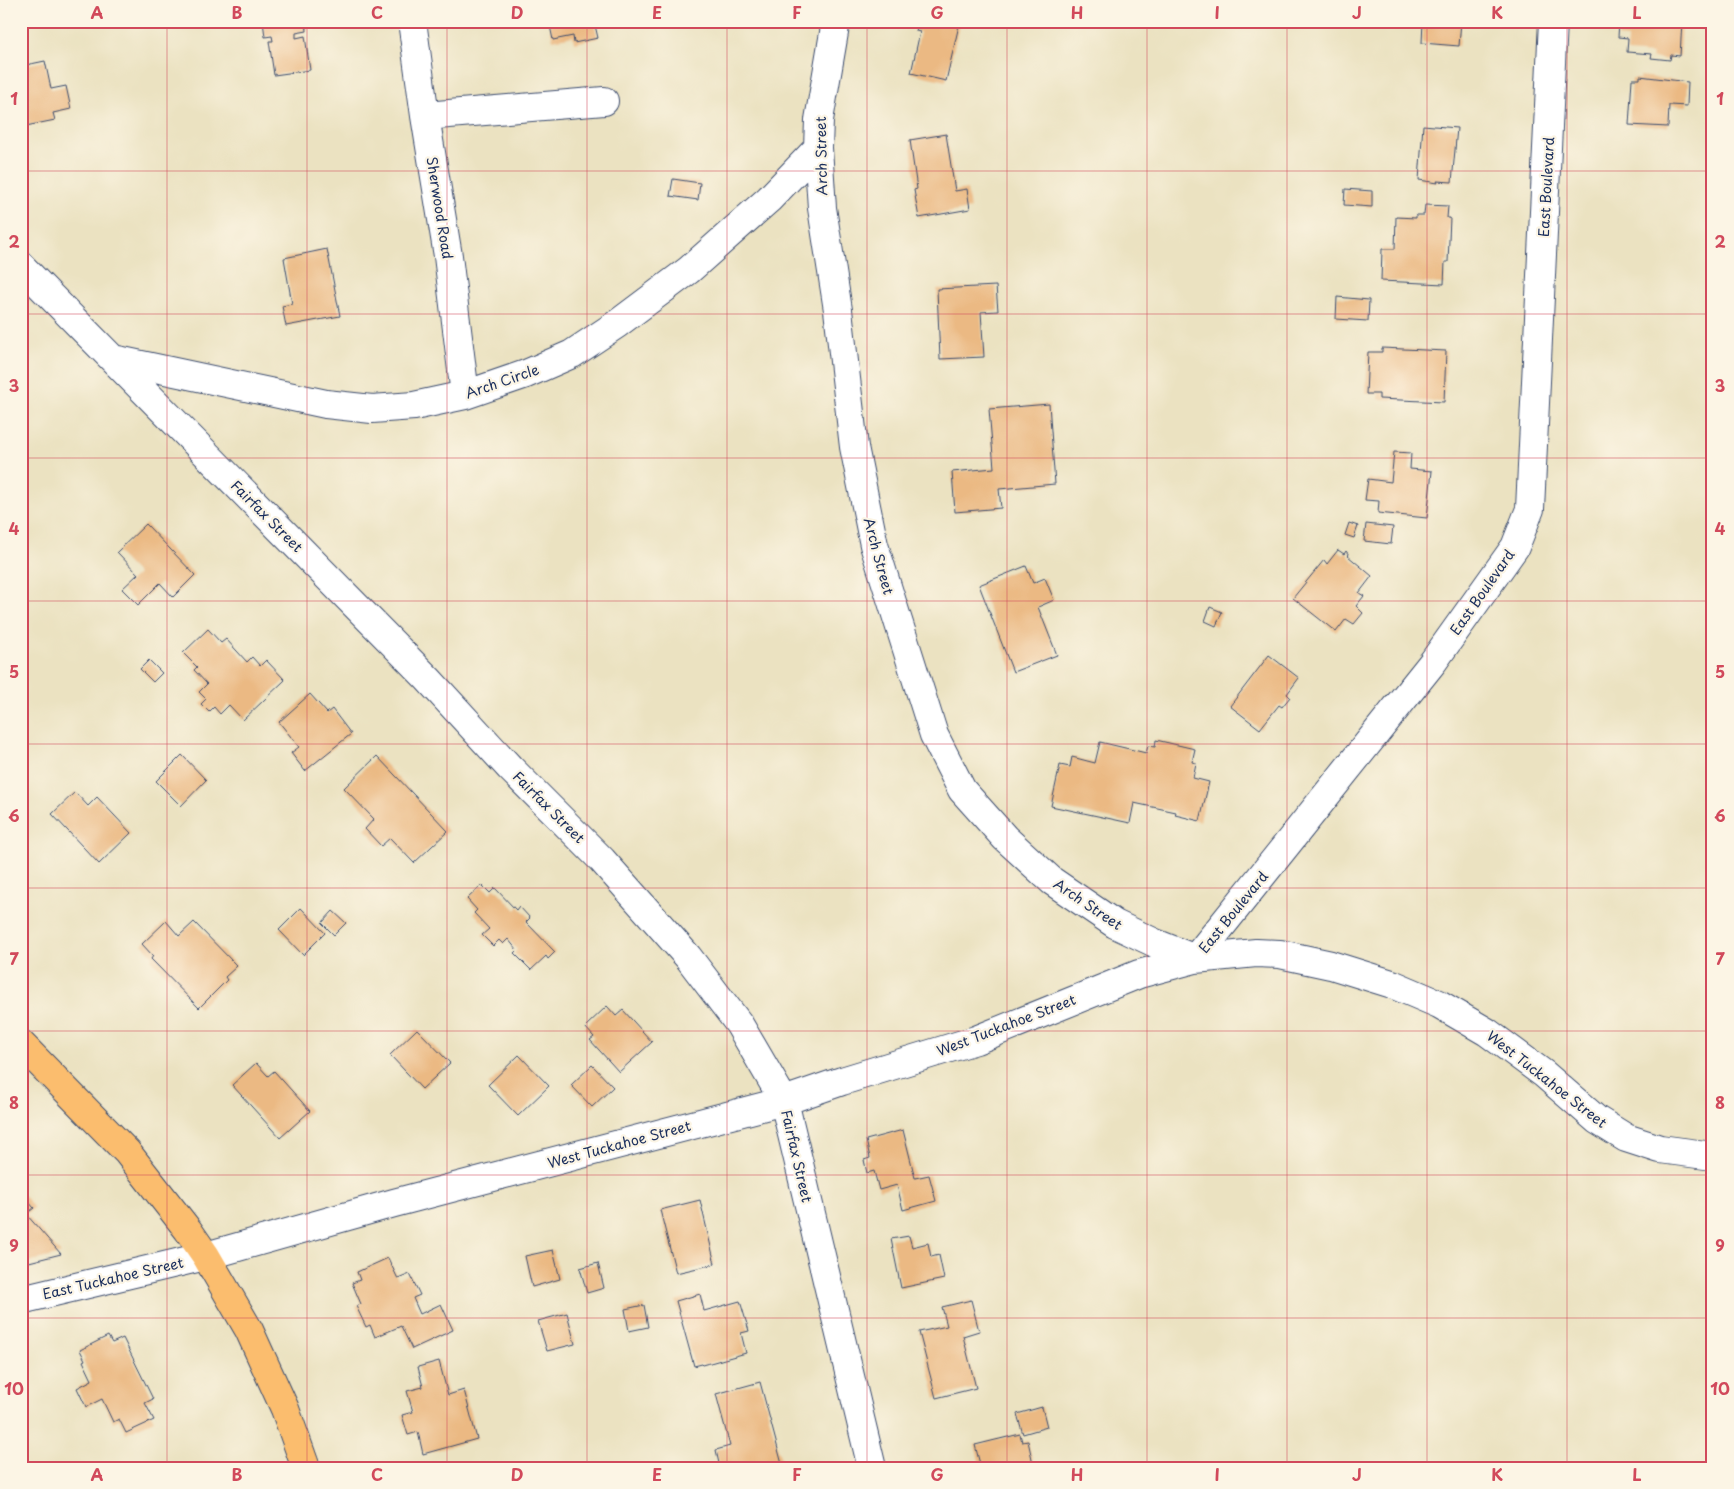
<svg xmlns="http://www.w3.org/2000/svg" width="1734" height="1489" font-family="'Playpen Sans',sans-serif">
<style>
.building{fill:#ebb983}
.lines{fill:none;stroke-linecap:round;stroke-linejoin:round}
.minor-casing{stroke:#3a4a6d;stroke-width:30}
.major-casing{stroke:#3a4a6d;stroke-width:30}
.minor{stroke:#fff;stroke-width:28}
.major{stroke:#fbbd6e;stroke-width:28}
.grid{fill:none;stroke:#d1495b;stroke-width:1;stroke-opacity:0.55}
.labels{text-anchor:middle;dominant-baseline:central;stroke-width:4.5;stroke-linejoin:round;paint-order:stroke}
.street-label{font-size:14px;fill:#1b2f5e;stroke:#fcf5e5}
.neatline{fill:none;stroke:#d1495b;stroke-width:2}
.grid-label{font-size:16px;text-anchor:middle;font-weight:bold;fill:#d1495b}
</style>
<rect width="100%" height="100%" fill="#fcf5e5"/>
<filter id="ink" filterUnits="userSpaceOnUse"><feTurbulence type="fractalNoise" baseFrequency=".02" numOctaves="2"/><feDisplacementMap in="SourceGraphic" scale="10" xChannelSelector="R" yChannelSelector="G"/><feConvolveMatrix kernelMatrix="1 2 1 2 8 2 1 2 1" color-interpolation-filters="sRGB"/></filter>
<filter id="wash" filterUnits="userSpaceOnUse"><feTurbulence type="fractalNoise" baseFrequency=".0096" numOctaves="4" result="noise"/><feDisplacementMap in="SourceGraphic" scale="20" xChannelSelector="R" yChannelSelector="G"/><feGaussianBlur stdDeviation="1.12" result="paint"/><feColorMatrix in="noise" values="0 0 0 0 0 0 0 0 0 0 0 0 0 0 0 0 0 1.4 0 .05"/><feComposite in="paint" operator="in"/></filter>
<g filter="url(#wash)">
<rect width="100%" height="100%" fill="#ebe2c1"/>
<g id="blocks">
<path class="building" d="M263,21H306L307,31L296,33V38L305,36L310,70L274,75L269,41H273L272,36L265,37Z
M549,21H594L598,38L574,43L573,36L553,40Z
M924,21H960L946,81L911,73L920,32L916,31L918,23L923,24Z
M1423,21H1461L1459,46L1422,43Z
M1619,21H1682L1680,56L1671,55L1670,60L1651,58L1652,54L1627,52L1628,38L1618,37Z
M45,61L51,89L66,86L71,109L53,113L55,120L21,127V66Z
M1640,76L1688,82L1687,106L1669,105L1668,127L1629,125L1632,79H1640Z
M1423,125L1457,128L1452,182L1437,181L1438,183L1419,180Z
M946,134L955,191L967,189L970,209L919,218L914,190L917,189L910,140Z
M673,179L700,183L698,200L670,196Z
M1345,189L1372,191V207L1344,205Z
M1425,205L1448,206L1447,218H1450L1448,262H1445L1444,284L1381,281L1382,249H1395L1396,217L1416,218V215H1424Z
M327,249L340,316L286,326L282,306L292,304L284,258Z
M996,286L998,311L981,312L984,357L940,359L937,289Z
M1337,297L1369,300L1368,321L1336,319Z
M1382,348L1446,351L1444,402L1379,399V394H1366L1368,352H1382Z
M1049,404L1055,484L999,489L1001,508L955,512L952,472L994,468L989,409Z
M1394,452L1411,453L1410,469L1432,471L1427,518L1378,513L1379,501L1365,500L1368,479L1391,482Z
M1349,523L1358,526L1354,538L1345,535Z
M146,524L195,575L173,597L160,583L138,605L122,589L138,574L117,552Z
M1366,524L1393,527L1391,544L1364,541Z
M1338,550L1344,554L1346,551L1349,555L1348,556L1372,576L1359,593L1364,596L1356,606L1363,613L1354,624L1346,619L1336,632L1293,598L1324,560L1327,564Z
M1026,566L1033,583L1045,578L1054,600L1038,607L1057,655L1013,672L979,585Z
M1210,607L1222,612L1216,626L1205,621Z
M208,629L221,643L226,639L247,662L252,657L260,666L266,660L285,680L243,720L229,705L220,714L214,707L209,712L201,704L206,699L199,692L207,684L194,670L197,667L183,653Z
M1269,655L1299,678L1287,694L1290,697L1282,707L1279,705L1260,729L1230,706Z
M149,660L162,673L153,682L140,669Z
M310,694L327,713L332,709L351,734L305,771L291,753L299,747L279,722Z
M1156,740L1195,749L1192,762L1196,763L1193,778L1209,782L1200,821L1175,815L1176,812L1134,803L1130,823L1051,806L1060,765L1070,767L1072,757L1095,763L1100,742L1146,753L1148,746L1155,747Z
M182,755L206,780L181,806L156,781Z
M377,756L448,831L414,863L390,838L381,846L365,829L374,819L344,788Z
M75,792L88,806L97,797L131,833L99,864L52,814Z
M482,885L490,893L495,888L516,910L519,906L530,918L526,922L555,952L548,959L546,956L531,970L514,953L517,950L508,939L503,944L499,940L493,946L482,935L489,929L474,913L477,910L467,899Z
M301,908L325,933L303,955L279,930Z
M333,911L346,923L334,935L322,923Z
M166,921L179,936L194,922L237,966L225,977L227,980L199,1008L151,959L153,956L142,944Z
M607,1006L616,1016L623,1010L652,1042L619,1072L590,1040L594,1037L585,1027Z
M417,1029L450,1063L422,1089L390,1055Z
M519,1055L549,1086L518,1116L488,1085Z
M256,1063L268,1076L274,1071L310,1111L280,1138L232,1085Z
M592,1065L613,1087L592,1107L571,1085Z
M903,1130L915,1178L929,1175L936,1201L903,1210L897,1185L879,1190L874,1171L867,1173L864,1160L870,1158L866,1140Z
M21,1193L34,1208L26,1214L61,1254L21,1264Z
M700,1200L715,1264L676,1273L660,1210Z
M909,1236L912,1247L928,1243L931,1257L939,1255L944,1279L901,1288L891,1239Z
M553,1250L560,1279L532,1287L525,1256Z
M388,1258L398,1279L410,1274L420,1295L413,1298L420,1314L441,1304L453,1330L412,1349L401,1326L375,1337L370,1325L366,1327L356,1306L361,1304L352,1283L360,1280L357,1272Z
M598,1263L604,1288L587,1293L580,1268Z
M700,1294L704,1311L740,1301L749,1331L741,1333L746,1353L703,1365L702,1364L694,1366L676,1301Z
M971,1300L979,1331L963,1336L976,1388L936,1398L919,1332L947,1326L942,1307Z
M644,1305L648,1327L629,1331L625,1309Z
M567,1313L575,1344L547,1351L538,1321Z
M108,1336L112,1343L123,1338L153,1399L145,1403L154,1420L126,1433L119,1419L113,1422L102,1399L86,1407L77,1388L92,1380L83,1361L85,1360L80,1350Z
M439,1361L448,1395L464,1390L477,1439L423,1454L418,1432L408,1435L402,1415L413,1412L407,1391L423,1387L418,1367Z
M760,1382L783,1468H736L735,1466L720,1468L716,1450L730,1446L716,1394Z
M1042,1407L1047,1427L1023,1434L1017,1414Z
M1020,1434L1022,1442L1028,1441L1034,1468H981L975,1445Z"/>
</g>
</g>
<g filter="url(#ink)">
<use href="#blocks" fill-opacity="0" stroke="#3a4a6d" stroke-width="1"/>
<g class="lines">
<g class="minor-casing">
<path id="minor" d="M412,21L425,116L448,256L465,395
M836,21L819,120L818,148L822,208L838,310L854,447L874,545L934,735L962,790L1005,838L1052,881L1115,924L1155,943L1195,959L1433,662L1515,547L1530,509L1553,21
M425,116L604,101
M21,266L428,679L510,768L602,860L688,957L739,1024L784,1101L872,1468
M113,359L326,404L372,409L414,406L465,395L526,374L572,354L617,324L689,270L769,199L818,148
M21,1300L206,1256L394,1203L784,1101L842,1081L976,1040L1139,974L1195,959L1256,953L1280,954L1331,965L1392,984L1439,1004L1487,1032L1544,1074L1597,1120L1626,1138L1660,1149L1713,1156"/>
</g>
<g class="major-casing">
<path id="major" d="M21,1044L127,1152L188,1230L206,1256L249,1330L285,1409L306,1468"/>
</g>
<use href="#minor" class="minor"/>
<use href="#major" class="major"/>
</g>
</g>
<path class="grid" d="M167,21V1468M307,21V1468M447,21V1468M587,21V1468M727,21V1468M867,21V1468M1007,21V1468M1147,21V1468M1287,21V1468M1427,21V1468M1567,21V1468M21,171H1713M21,314H1713M21,458H1713M21,601H1713M21,744H1713M21,888H1713M21,1031H1713M21,1175H1713M21,1318H1713"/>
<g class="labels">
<g class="street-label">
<text transform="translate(821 156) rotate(-91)">Arch Street</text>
<text transform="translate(1546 187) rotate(-87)">East Boulevard</text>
<text transform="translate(440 208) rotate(81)">Sherwood Road</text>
<text transform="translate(502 381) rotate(-19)">Arch Circle</text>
<text transform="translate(267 516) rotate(45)">Fairfax Street</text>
<text transform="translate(879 556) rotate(75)">Arch Street</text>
<text transform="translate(1482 592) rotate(-55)">East Boulevard</text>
<text transform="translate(549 807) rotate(45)">Fairfax Street</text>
<text transform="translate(1088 904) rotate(34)">Arch Street</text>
<text transform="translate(1233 912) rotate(-51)">East Boulevard</text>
<text transform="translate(1006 1025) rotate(-21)">West Tuckahoe Street</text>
<text transform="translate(1547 1079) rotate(38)">West Tuckahoe Street</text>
<text transform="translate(619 1144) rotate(-15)">West Tuckahoe Street</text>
<text transform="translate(797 1156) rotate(77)">Fairfax Street</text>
<text transform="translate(113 1278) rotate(-13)">East Tuckahoe Street</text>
</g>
</g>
<rect width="1734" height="1489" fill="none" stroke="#fcf5e5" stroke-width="55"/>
<rect x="28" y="28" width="1678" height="1434" class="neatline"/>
<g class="grid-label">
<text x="97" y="19">A</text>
<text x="237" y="19">B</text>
<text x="377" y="19">C</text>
<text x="517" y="19">D</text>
<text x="657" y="19">E</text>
<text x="797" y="19">F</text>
<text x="937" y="19">G</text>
<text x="1077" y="19">H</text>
<text x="1217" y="19">I</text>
<text x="1357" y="19">J</text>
<text x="1497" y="19">K</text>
<text x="1637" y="19">L</text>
<text x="14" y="105">1</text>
<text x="1720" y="105">1</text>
<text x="14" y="248">2</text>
<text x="1720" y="248">2</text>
<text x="14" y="392">3</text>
<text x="1720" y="392">3</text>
<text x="14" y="535">4</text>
<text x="1720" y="535">4</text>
<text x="14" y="678">5</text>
<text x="1720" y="678">5</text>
<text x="14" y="822">6</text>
<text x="1720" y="822">6</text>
<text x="14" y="965">7</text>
<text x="1720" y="965">7</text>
<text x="14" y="1109">8</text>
<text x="1720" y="1109">8</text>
<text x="14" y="1252">9</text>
<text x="1720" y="1252">9</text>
<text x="14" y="1395">10</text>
<text x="1720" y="1395">10</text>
<text x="97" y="1481">A</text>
<text x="237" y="1481">B</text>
<text x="377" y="1481">C</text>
<text x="517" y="1481">D</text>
<text x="657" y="1481">E</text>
<text x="797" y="1481">F</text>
<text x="937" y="1481">G</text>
<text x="1077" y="1481">H</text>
<text x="1217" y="1481">I</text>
<text x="1357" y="1481">J</text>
<text x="1497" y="1481">K</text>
<text x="1637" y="1481">L</text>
</g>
</svg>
